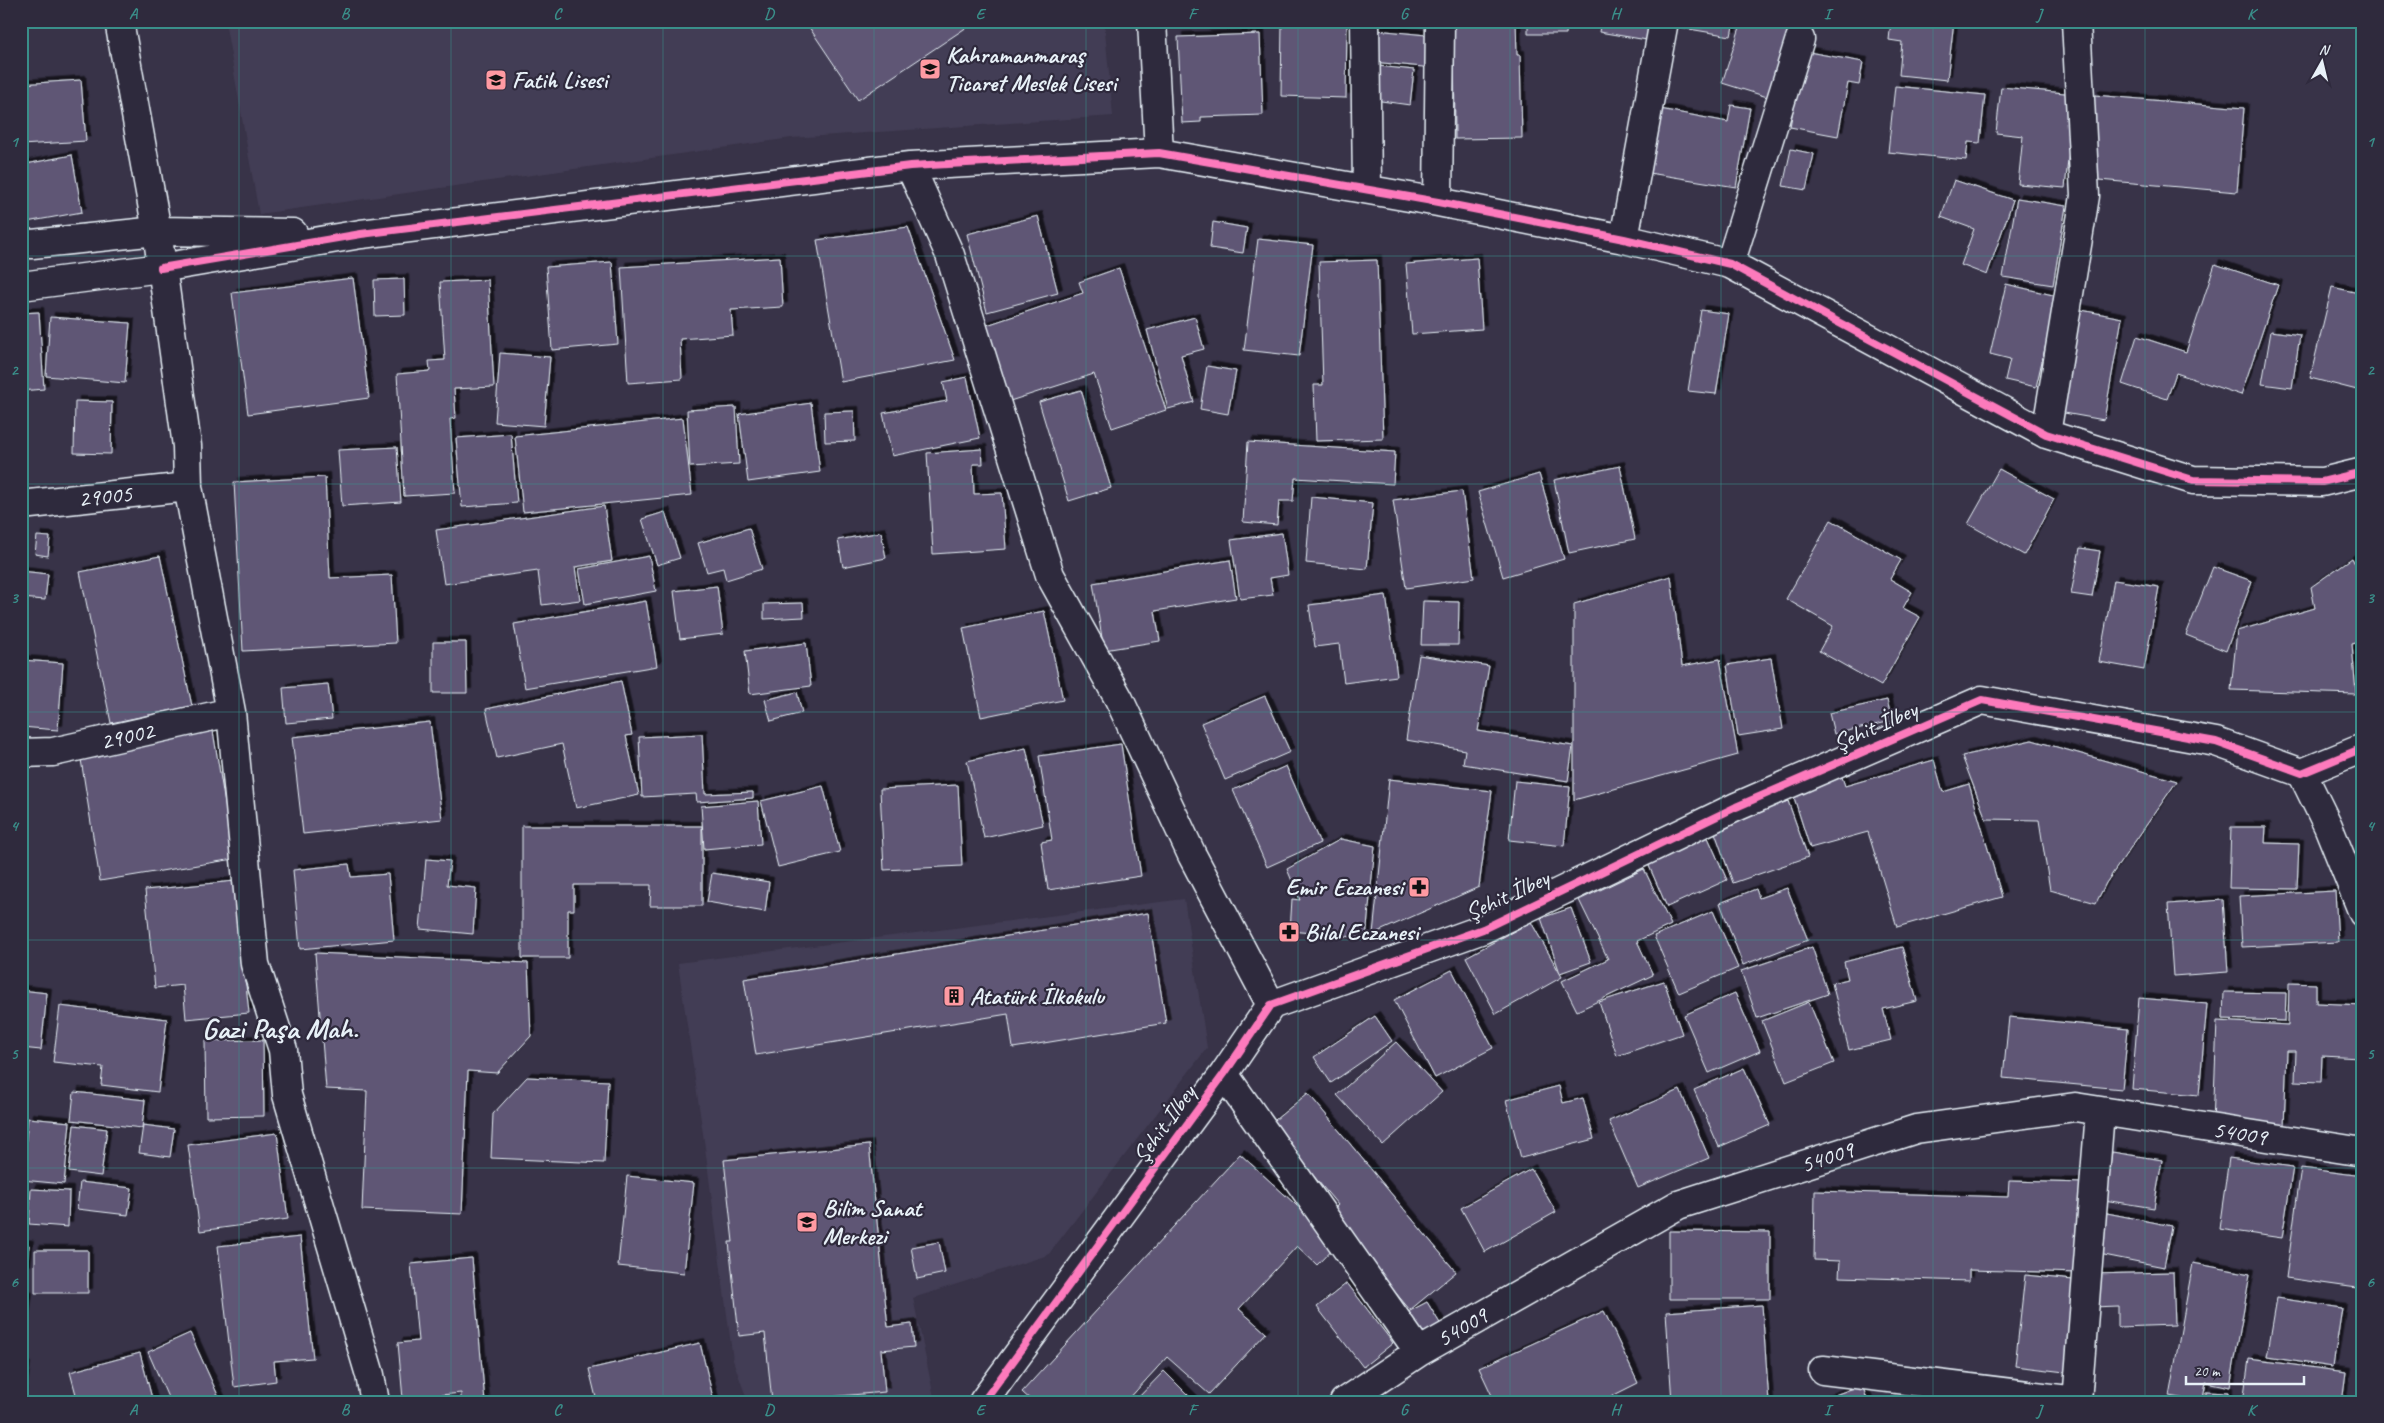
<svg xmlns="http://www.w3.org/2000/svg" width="2384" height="1423" font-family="Caveat,sans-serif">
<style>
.built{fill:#433e55}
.building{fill:#5e5674;stroke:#e8f1f8;filter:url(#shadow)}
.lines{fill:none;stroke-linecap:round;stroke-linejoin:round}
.minor-casing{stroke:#e8f1f8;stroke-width:31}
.major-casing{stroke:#e8f1f8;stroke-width:31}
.minor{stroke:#2f2a3d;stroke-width:28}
.major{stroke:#2f2a3d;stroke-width:28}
.cycleway-casing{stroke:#2f2a3d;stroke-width:11}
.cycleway{stroke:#fd7abc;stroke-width:8}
.grid{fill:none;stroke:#3a8f8a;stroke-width:1;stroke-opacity:0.55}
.labels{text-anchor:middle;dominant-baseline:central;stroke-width:4.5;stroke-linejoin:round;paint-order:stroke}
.poi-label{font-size:24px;font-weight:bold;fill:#e8f1f8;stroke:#2f2a3d;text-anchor:start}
.street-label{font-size:24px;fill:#e8f1f8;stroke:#2f2a3d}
.district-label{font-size:29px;font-weight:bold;fill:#e8f1f8;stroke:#2f2a3d}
.neatline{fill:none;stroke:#3a8f8a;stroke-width:2}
.grid-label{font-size:16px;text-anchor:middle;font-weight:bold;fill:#3a8f8a}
</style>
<defs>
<filter id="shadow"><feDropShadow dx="4.5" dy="-4.5" stdDeviation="0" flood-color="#0009"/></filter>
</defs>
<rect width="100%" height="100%" fill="#383348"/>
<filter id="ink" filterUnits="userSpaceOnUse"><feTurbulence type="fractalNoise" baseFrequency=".02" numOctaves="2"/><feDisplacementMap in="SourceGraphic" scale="10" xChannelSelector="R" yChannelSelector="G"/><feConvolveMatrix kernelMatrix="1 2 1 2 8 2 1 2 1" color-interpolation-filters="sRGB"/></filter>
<g filter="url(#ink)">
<path class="built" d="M225,21H1104L1113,116L791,138L259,214Z
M1184,899L1207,1048L1048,1255L913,1298L935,1402H748L733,1360L705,1147L678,963Z"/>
<path class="building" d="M805,21H976L858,100Z
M1185,21H1252L1251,30Z
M1282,21H1347L1346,98L1281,96Z
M1454,21H1516L1517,55H1520L1522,138L1455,139Z
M1528,21H1567L1566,34H1528Z
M1601,21H1656L1653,41L1599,32Z
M1678,21H1734L1731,36L1677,27Z
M1742,21H1760L1798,33L1777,100L1722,83Z
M1858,21H1883V26Z
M1891,21H1954L1947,80L1899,75L1902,42L1889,40Z
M1376,30L1436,36L1433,68L1373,62Z
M1260,34L1263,115L1201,117V122L1182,123L1178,37Z
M1803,51L1863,62L1859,85L1848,83L1838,136L1790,127Z
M1378,66L1414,70L1410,105L1374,100Z
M81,80L86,141L21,145V84Z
M1895,86L1985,95L1980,143L1968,142L1966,160L1888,152Z
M2001,87L2075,94L2065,188L2018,184L2023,136L1996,133Z
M2094,95L2244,108L2237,192L2087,179Z
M1731,105L1750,108L1736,187L1649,173L1660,109L1728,122Z
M1791,149L1814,154L1806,190L1783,186Z
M72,155L82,212L21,223V165Z
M1954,180L2013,200L1987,275L1961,265L1974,229L1941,217Z
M2017,198L2066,206L2053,285L2003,277Z
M1038,216L1058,293L987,312L967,234Z
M1213,222L1247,228L1243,253L1210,248Z
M908,227L955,360L841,382L817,240Z
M1258,239L1313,245L1299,356L1244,350Z
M780,257L783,307L731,310L733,335L680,339L682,379L628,383L621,267Z
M1477,258L1482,329L1412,334L1406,264Z
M1377,260L1383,439L1316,441L1314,385H1323L1319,262Z
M612,262L618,344L552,350L546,267Z
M2215,264L2278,285L2241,395L2176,373L2167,399L2122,384L2137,336L2186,352Z
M1119,268L1166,410L1112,428L1094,374L1010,401L984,326L1083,293L1079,282Z
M353,278L369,398L248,414L232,293Z
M404,279L405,315L375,316L374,280Z
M488,280L494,387L454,389L456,418L450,419L455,493L404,496L397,374L430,371L429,361L445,360L440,282Z
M2006,284L2057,296L2036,387L2005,380L2010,359L1990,354Z
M2332,287L2363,294V366L2357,390L2310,378Z
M2071,308L2122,318L2104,420L2053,411Z
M1701,310L1729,314L1716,394L1688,391Z
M39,312L44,389L21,391V313Z
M50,317L130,323L125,383L46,376Z
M1195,317L1204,349L1181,355L1194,402L1168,409L1147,330Z
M2271,331L2300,335L2292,388L2262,384Z
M500,353L550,357L544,426L495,422Z
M1207,366L1236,371L1228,414L1200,409Z
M967,377L980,438L892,456L883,413L947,401L943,382Z
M1081,390L1111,488L1069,501L1039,402Z
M75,401L112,402L111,454L74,453Z
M811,403L820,472L748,482L739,414Z
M736,407L739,464L690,467L687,410Z
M854,411L855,441L825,442L824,412Z
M683,418L692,495L523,512L515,436Z
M511,434L517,503L462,507L456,438Z
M1248,442L1395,452L1393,484L1295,478L1293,501H1279L1277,525L1243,522Z
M397,447L401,502L342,506L338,450Z
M982,449L983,464H973L974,494L1002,493L1006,549L933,554L927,453Z
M1620,466L1635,539L1569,553L1554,480Z
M1999,469L2054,499L2024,555L1968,524Z
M1539,474L1564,559L1503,577L1478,492Z
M325,477L330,578L392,575L396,643L243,651L234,482Z
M1462,491L1474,578L1406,588L1393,500Z
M1311,497L1373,503L1367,569L1306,563Z
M604,506L612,561L575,567L580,600L542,605L538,571L444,584L436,530Z
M665,512L680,558L657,565L642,519Z
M1831,520L1901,560L1890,579L1912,592L1903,608L1920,617L1881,686L1819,651L1833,626L1786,599Z
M749,528L762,569L726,580L723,568L707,572L698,543Z
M881,532L886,558L843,567L838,540Z
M1282,533L1288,575L1270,578L1273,595L1240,599L1231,540Z
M37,536L50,537L48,556L35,554Z
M2080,548L2100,551L2092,597L2071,594Z
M160,556L192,706L111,723L80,572Z
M649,556L656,591L585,604L579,569Z
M2352,558L2363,580V641L2352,644L2356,694L2231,690L2237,631L2315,608L2311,587Z
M1230,560L1236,598L1155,611L1160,641L1104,650L1093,583Z
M2213,567L2252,581L2226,651L2186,635Z
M21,571L48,574L45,600L21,598Z
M1671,576L1682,666L1720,659L1738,755L1574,800V604Z
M2114,580L2159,587L2144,670L2099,662Z
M717,586L723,634L680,639L674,591Z
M1386,595L1397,676L1344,683L1339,644L1315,647L1309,605Z
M646,601L657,666L525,688L514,624Z
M1423,601L1459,602L1458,645H1421Z
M803,603L804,617L764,619V604Z
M1044,611L1063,700L981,717L963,628Z
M433,642H466L467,693H433Z
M806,643L811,686L750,694L745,651Z
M1419,655L1489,666L1478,731L1573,746L1568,781L1463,764L1465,750L1406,740Z
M1771,658L1783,729L1738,736L1727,665Z
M21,660L63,663L58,730L21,727Z
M621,681L632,735L626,736L639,795L576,808L562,744L497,758L486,709Z
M328,684L332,719L286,723L283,688Z
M797,692L802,713L771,721L765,700Z
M1265,696L1290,752L1225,780L1201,723Z
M1887,700L1892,721L1834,734L1829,713Z
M430,722L442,819L303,834L292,737Z
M213,731L234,859L100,881L80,753Z
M702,734L705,794L753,792V798L697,802L696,794L642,797L639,737Z
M2032,740L2177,781L2106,883L2096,903L2050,890L2039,820L1986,819L1962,756Z
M1121,744L1141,876L1048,890L1041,842L1052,840L1039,756Z
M1026,748L1043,825L984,838L967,761Z
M1934,760L1943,792L1969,784L2002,897L1897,927L1868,832L1810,848L1791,788L1841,774L1845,786Z
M1286,766L1320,843L1267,867L1233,790Z
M1389,779L1492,791L1479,887L1373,934Z
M1515,781L1570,787L1564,846L1509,840Z
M958,785L962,866L884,870L880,789Z
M823,786L840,852L778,867L761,801Z
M758,801L761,844L704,849L701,806Z
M1788,801L1808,857L1733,883L1713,827Z
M522,826H702V906H650L651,885H574V910H568V958H522Z
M2231,827H2266L2265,843L2299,844L2297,889L2229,888Z
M1706,833L1727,880L1667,907L1646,859Z
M1341,839L1375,846L1366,938L1290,931L1292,899L1300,900L1287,869Z
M426,859L450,861L447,885L476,888L473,934L420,929Z
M349,864L351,877L388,874L394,940L300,949L293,870Z
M1644,869L1671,925L1637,941L1653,975L1577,1011L1562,981L1608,959L1579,900Z
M712,873L769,882L765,912L707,902Z
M235,881L249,1013L186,1019L183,985L155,988L145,890Z
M1787,888L1808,940L1743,965L1720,903L1756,889L1759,898Z
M2335,891L2338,942L2242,947L2239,896Z
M2223,900L2228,972L2173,976L2168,904Z
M1571,908L1591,962L1560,973L1541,918Z
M1713,911L1738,968L1679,993L1654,936Z
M1148,913L1166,1023L1013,1048L1008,1014L756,1055L744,979Z
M1531,922L1562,977L1496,1014L1466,957Z
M1812,947L1828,994L1757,1018L1741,971Z
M1902,947L1917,1001L1883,1009L1891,1040L1849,1050L1832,983L1848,979L1844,962Z
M315,953L528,963L531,1036L497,1073L468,1071L462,1214L362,1210L367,1091L326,1089Z
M1452,970L1493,1048L1435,1078L1394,1000Z
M1664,981L1682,1034L1617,1056L1599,1002Z
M2289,983L2316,984V1003L2363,1005L2360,1058L2322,1056L2321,1082L2295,1081L2296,1051H2287L2284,1126L2213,1124L2217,1021L2288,1025Z
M21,990L47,993L41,1050L21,1048Z
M2224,992L2286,993L2285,1021L2223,1019Z
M1735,993L1760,1051L1709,1073L1684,1015Z
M2139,998L2207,1004L2199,1095L2132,1089Z
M1809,1002L1834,1063L1786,1082L1762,1021Z
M60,1006L167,1019L158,1092L101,1085L103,1067L53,1062Z
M1375,1016L1392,1041L1331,1083L1314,1057Z
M2009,1017L2128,1029L2122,1089L2003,1078Z
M263,1040L264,1116L206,1117L205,1041Z
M1396,1042L1442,1092L1383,1145L1337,1095Z
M1744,1068L1770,1125L1719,1147L1694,1090Z
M527,1077L608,1081L604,1163L491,1158L493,1114Z
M1559,1086L1563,1103L1583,1098L1594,1139L1521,1158L1506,1100Z
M1680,1090L1709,1158L1638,1188L1609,1121Z
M74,1092L145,1100L142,1128L71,1120Z
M1308,1093L1456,1272L1410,1310L1329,1213L1338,1205L1270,1124Z
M28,1118L70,1122L64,1184L22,1180Z
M74,1125L107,1129L101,1176L69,1172Z
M143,1125L174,1129L170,1157L139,1153Z
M277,1133L288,1219L200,1231L188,1145Z
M869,1145L888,1327L912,1324L914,1347L881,1350L885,1392L772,1402L765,1333L739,1336L729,1242H733L724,1160Z
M2112,1152L2162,1160L2154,1208L2104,1200Z
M1240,1154L1338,1243L1317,1265L1297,1246L1239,1309L1266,1333L1209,1394L1167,1357L1126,1402H1033L1022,1392Z
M2229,1158L2293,1167L2282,1238L2219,1229Z
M2301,1168L2363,1176V1250L2357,1288L2286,1278Z
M1531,1169L1556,1212L1485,1252L1461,1208Z
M627,1176L694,1183L684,1273L618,1266Z
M2009,1181L2084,1183L2081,1273L1969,1270V1281L1839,1277L1840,1261L1814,1260L1815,1191L2008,1197Z
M80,1182L132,1188L128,1215L77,1209Z
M31,1189L69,1191L68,1227L29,1224Z
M21,1208H25L22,1239H21Z
M2102,1212L2172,1226L2164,1267L2094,1253Z
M1669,1231L1770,1232V1299H1669Z
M300,1237L313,1358L274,1361L276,1381L234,1387L218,1246Z
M939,1242L945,1273L917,1279L911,1247Z
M21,1244L29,1245L26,1270L21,1269Z
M35,1250H88V1293H35Z
M472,1258L485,1402H461V1393L403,1399L398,1343L418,1341L411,1264Z
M2193,1263L2250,1274L2230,1387L2206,1382L2202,1402L2169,1396Z
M2173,1272L2175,1325L2118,1327V1306L2093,1307L2092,1274Z
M2025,1275L2083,1281L2073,1373L2015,1366Z
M1347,1283L1393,1343L1363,1367L1317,1307Z
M21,1296L28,1297L24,1327H21Z
M2277,1298L2342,1308L2333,1367L2267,1357Z
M1427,1302L1441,1325L1422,1336L1408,1312Z
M1762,1305L1769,1402H1672L1666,1312Z
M1604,1311L1638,1383L1606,1399L1607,1402H1495L1479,1368Z
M190,1333L221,1402H170L148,1352Z
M700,1343L714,1402H597L589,1369Z
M140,1353L153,1402H78L70,1372Z
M2249,1359L2346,1372L2342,1402H2243Z
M21,1366L26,1367L21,1402Z
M1164,1371L1195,1402H1134Z
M1862,1385L1868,1402H1816Z
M2206,1391L2228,1392V1402H2206Z"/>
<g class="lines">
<g class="minor-casing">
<path id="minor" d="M119,21L157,231L187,446L188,487L231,712L255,964L283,1050L287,1095L370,1375L375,1402
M1152,21L1159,153
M1365,21L1367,189
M910,166L950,255L1050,575L1119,699L1192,855L1271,1005
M1438,202L1440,21
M157,231L293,233
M1624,239L1664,21
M1730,264L1800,39
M161,268L361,234L910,166L1159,153L1438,202L1624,239L1730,264L2046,434L2193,480L2322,482L2363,472
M2046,434L2085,196L2076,21
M21,505L188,487
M21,753L53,752L231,712
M2302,773L2328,826L2363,913
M1224,1074L1419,1352
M1823,1370L2077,1401L2100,1112
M983,1402L1224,1074L1271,1005L1483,929L1736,807L1982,700L2216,742L2302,773L2363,748
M1344,1402L1419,1352L1678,1205L1916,1129L2075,1107L2363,1152"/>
</g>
<g class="major-casing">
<path id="major" d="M21,243L32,244L157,231
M21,286L161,268"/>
</g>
<use href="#minor" class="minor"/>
<use href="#major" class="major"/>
<g class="cycleway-casing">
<path id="cycleway" d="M161,268L361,234L910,166L1159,153L1438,202L1624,239L1730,264L2046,434L2193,480L2322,482L2363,472
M983,1402L1224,1074L1271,1005L1483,929L1736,807L1982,700L2216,742L2302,773L2363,748"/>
</g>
<use href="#cycleway" class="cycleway"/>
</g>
</g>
<path class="grid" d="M239,21V1402M451,21V1402M663,21V1402M874,21V1402M1086,21V1402M1298,21V1402M1510,21V1402M1721,21V1402M1933,21V1402M2145,21V1402M21,256H2363M21,484H2363M21,712H2363M21,940H2363M21,1168H2363"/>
<defs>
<g id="school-square" transform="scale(1.125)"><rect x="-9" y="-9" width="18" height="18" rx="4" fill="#ff9aa2" stroke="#2f2a3d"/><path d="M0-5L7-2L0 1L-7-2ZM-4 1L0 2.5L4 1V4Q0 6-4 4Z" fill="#111"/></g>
<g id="pharmacy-square" transform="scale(1.125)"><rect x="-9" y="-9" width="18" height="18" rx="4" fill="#ff9aa2" stroke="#2f2a3d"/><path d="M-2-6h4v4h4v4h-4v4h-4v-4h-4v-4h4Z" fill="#111"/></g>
<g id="building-square" transform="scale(1.125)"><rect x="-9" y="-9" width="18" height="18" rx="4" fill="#ff9aa2" stroke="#2f2a3d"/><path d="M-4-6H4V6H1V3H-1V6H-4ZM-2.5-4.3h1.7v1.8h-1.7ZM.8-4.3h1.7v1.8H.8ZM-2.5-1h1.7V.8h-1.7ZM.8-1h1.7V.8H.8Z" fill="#111"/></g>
</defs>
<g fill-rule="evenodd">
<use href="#school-square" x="930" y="69"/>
<use href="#school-square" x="496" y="80"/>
<use href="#pharmacy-square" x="1419" y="887"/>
<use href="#pharmacy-square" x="1289" y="932"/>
<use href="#building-square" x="954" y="996"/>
<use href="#school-square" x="807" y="1222"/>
</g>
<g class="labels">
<g class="poi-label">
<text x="946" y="55">Kahramanmaraş<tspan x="946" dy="28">Ticaret Meslek Lisesi</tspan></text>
<text x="512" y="80">Fatih Lisesi</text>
<text x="1403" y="887" text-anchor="end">Emir Eczanesi</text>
<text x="1305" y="932">Bilal Eczanesi</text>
<text x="970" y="996">Atatürk İlkokulu</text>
<text x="823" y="1208">Bilim Sanat<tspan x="823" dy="28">Merkezi</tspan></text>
</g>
<g class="street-label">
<text transform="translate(105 496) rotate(-6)">29005</text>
<text transform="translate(1875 726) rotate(-24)">Şehit İlbey</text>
<text transform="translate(127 736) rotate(-13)">29002</text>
<text transform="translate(1507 895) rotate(-25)">Şehit İlbey</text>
<text transform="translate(1164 1124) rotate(-54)">Şehit İlbey</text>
<text transform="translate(2240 1133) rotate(9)">54009</text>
<text transform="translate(1827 1157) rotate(-18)">54009</text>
<text transform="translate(1462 1327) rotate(-30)">54009</text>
</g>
<g class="district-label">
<text x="280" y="1028">Gazi Paşa Mah.</text>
</g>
</g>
<rect width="2384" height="1423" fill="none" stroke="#2f2a3d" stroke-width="55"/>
<g transform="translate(2322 62) rotate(8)" stroke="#2f2a3d" stroke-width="4" paint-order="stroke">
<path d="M0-4L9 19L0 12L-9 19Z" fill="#e8f1f8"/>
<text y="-8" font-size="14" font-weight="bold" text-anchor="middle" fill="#e8f1f8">N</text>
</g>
<path d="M2186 1376v8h118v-8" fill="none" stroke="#e8f1f8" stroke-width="2.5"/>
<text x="2194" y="1376" font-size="15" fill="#e8f1f8" stroke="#2f2a3d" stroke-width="4" paint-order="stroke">20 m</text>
<rect x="28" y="28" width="2328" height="1368" class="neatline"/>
<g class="grid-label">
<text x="133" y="19">A</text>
<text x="345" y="19">B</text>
<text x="557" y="19">C</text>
<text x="769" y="19">D</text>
<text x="980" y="19">E</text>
<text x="1192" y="19">F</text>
<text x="1404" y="19">G</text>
<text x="1615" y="19">H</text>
<text x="1827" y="19">I</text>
<text x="2039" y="19">J</text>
<text x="2251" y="19">K</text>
<text x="14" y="147">1</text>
<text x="2370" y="147">1</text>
<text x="14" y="375">2</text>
<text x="2370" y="375">2</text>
<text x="14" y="603">3</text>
<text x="2370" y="603">3</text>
<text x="14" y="831">4</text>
<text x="2370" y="831">4</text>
<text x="14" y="1059">5</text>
<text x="2370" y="1059">5</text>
<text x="14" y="1287">6</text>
<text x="2370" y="1287">6</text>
<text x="133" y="1415">A</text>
<text x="345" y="1415">B</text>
<text x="557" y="1415">C</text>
<text x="769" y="1415">D</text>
<text x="980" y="1415">E</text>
<text x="1192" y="1415">F</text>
<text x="1404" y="1415">G</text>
<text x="1615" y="1415">H</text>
<text x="1827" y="1415">I</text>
<text x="2039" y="1415">J</text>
<text x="2251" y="1415">K</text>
</g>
</svg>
